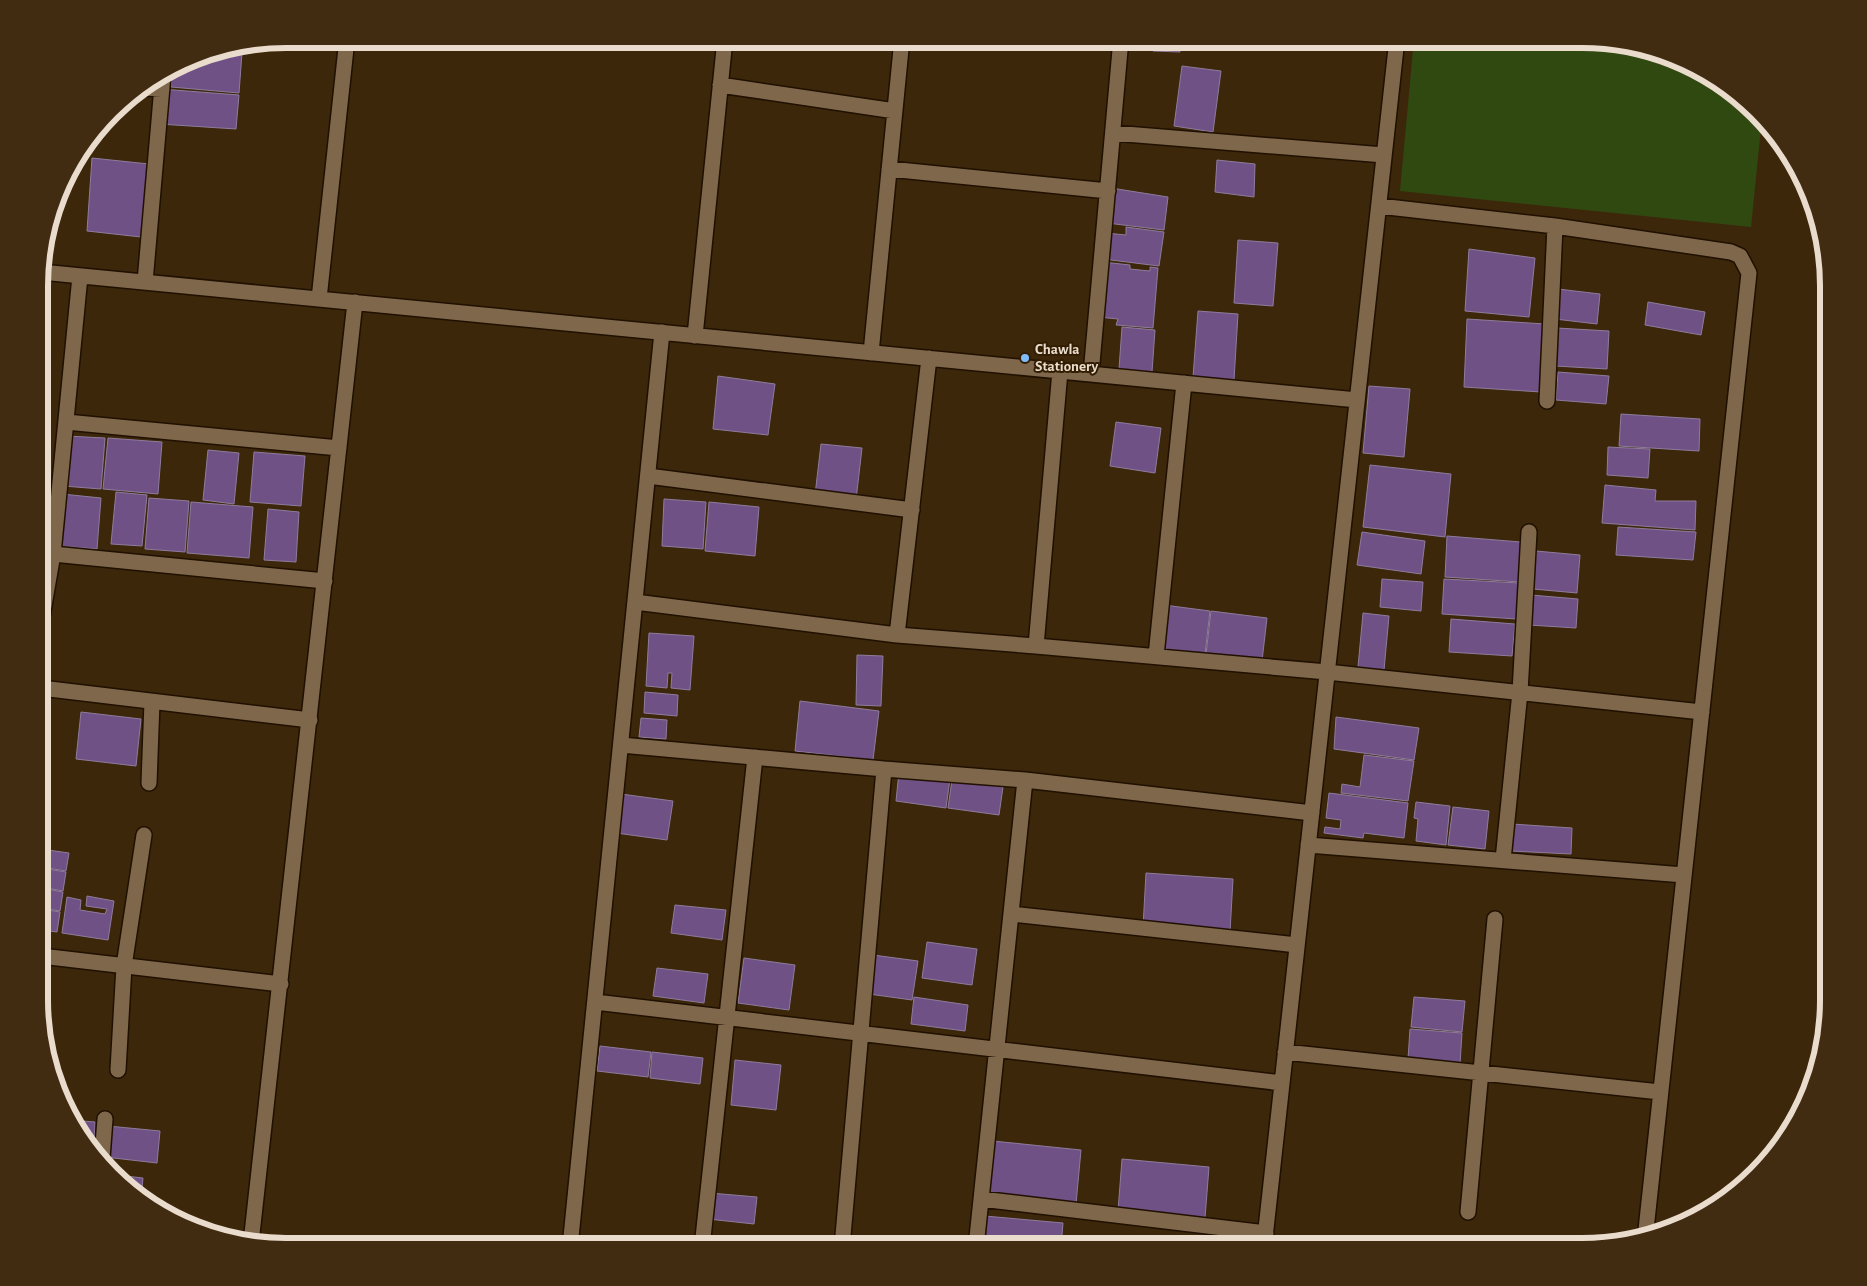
<svg xmlns="http://www.w3.org/2000/svg" width="1867" height="1286" font-family="'Alegreya Sans',sans-serif">
<style>
.green{fill:#304911}
.building{fill:#705186;stroke:#8e7c9c}
.lines{fill:none;stroke-linecap:round;stroke-linejoin:round}
.minor-casing{stroke:#201000;stroke-width:18}
.minor{stroke:#7f674b;stroke-width:15}
.poi-dot{fill:#81bcfa;stroke:#321d02;stroke-width:2}
.labels{text-anchor:middle;dominant-baseline:central;stroke-width:4;stroke-linejoin:round;paint-order:stroke}
.poi-label{font-size:15px;font-weight:bold;fill:#eadccd;stroke:#321d02;text-anchor:start}
.rim{fill:none;stroke:#eadccd;stroke-width:6}
</style>
<rect width="100%" height="100%" fill="#3c270b"/>
<path class="green" d="M1414,39H1597L1661,52L1731,90L1762,118L1751,227L1400,191Z"/>
<path class="building" d="M1153,39H1180V52L1153,51Z
M222,51L242,53L239,93L171,87L173,69L191,57Z
M1182,66L1221,71L1213,132L1174,126Z
M161,89L239,95L236,129L159,124Z
M92,158L149,164L141,237L87,231Z
M1217,160L1255,164L1254,197L1215,192Z
M1111,188L1168,197L1164,230L1107,223Z
M1126,227L1164,232L1159,266L1103,259L1106,233L1126,235Z
M1238,240L1278,243L1273,306L1234,303Z
M1469,249L1535,258L1529,317L1465,311Z
M1103,262L1130,265V269L1150,271V267L1158,268L1153,328L1116,325L1118,319L1098,317Z
M1558,289L1600,294L1597,324L1555,319Z
M1648,302L1705,312L1701,335L1645,325Z
M1198,311L1238,314L1234,380L1193,377Z
M1467,319L1545,324L1541,392L1464,387Z
M1122,327L1155,330L1152,372L1119,369Z
M1557,328L1609,331L1607,369L1555,366Z
M1558,372L1609,376L1606,404L1556,400Z
M718,376L775,384L768,435L713,429Z
M1369,386L1410,389L1404,457L1363,453Z
M1621,414L1700,419L1699,451L1619,446Z
M1116,422L1161,428L1155,473L1110,466Z
M67,436L105,438L101,489L63,486Z
M108,438L162,442L158,494L103,489Z
M821,444L862,448L856,500L845,498V494L837,493L815,495Z
M1608,447L1650,449L1648,478L1607,475Z
M208,450L239,453L234,504L203,500Z
M254,452L305,456L301,506L250,502Z
M1370,465L1451,474L1445,537L1363,527Z
M1605,485L1656,490L1655,501H1696L1695,530L1602,523Z
M116,492L147,495L142,546L111,544Z
M62,494L101,498L97,549L59,546Z
M149,498L189,501L185,552L145,549Z
M664,499L706,502L703,549L662,546Z
M191,502L253,507L249,558L187,553Z
M709,502L759,507L755,556L705,551Z
M268,509L299,512L296,562L264,560Z
M1618,527L1696,532L1693,560L1616,555Z
M1362,532L1425,541L1421,574L1357,565Z
M1447,536L1521,542L1520,582L1445,577Z
M1536,551L1580,555L1577,593L1533,589Z
M1382,579L1423,582L1421,611L1380,607Z
M1444,579L1519,583L1517,619L1442,614Z
M1531,595L1578,599L1576,628L1529,625Z
M1164,605L1210,611L1205,654L1158,648Z
M1211,611L1267,618L1262,661L1206,654Z
M1363,613L1389,616L1384,670L1358,667Z
M1451,619L1515,624L1512,656L1449,652Z
M649,633L694,636L690,690L671,688L672,673H668L667,688L646,686Z
M857,655L883,656L881,706L856,705Z
M645,692L678,695L677,716L644,713Z
M800,701L879,711L873,760L795,751Z
M81,712L141,719L136,766L76,759Z
M1336,717L1419,728L1414,760L1334,749Z
M641,718L667,720L666,739L639,737Z
M1364,755L1414,761L1408,801L1341,793L1342,784L1360,787Z
M899,772L950,779L946,808L896,801Z
M952,780L1003,787L999,815L948,808Z
M1329,793L1408,803L1404,838L1364,833L1363,838L1324,833L1325,827L1340,829L1341,820L1326,818Z
M621,794L673,801L667,840L616,833Z
M1416,802L1450,806L1446,845L1416,841L1418,819L1414,818Z
M1453,807L1489,811L1485,849L1448,845Z
M1512,824L1572,828L1571,854L1511,851Z
M41,849L69,853L66,871L41,867Z
M41,868L66,872L63,891L41,887Z
M1146,873L1233,879L1230,932L1143,927Z
M41,888L63,892L60,911L41,908Z
M87,896L114,901L108,940L62,933L67,897L81,900L80,910L105,914L107,909L86,906Z
M675,905L726,910L722,940L671,933Z
M41,909L60,912L57,932L41,930Z
M927,942L977,949L972,985L922,978Z
M873,955L918,961L912,1000L869,994Z
M744,958L795,965L789,1010L738,1003Z
M657,968L708,974L704,1003L653,996Z
M914,997L968,1005L965,1031L911,1024Z
M1414,997L1465,1001L1462,1032L1411,1027Z
M1410,1029L1462,1033L1460,1064L1408,1059Z
M600,1046L651,1052L648,1077L597,1071Z
M652,1052L703,1058L700,1084L650,1078Z
M735,1060L781,1065L776,1110L731,1105Z
M71,1120L95,1122L94,1149L72,1124Z
M108,1126L160,1131L157,1163L105,1157Z
M993,1141L1081,1150L1076,1204L988,1196Z
M1122,1159L1209,1167L1205,1218L1118,1211Z
M117,1175L143,1178L141,1199L136,1196Z
M710,1193L757,1197L754,1224L708,1219Z
M985,1216L1063,1223L1061,1247H1024V1240L1003,1238L1002,1247H982Z"/>
<g class="lines">
<g class="minor-casing">
<path id="minor" d="M720,85L895,111
M143,88L162,89
M1113,133L1384,155
M889,169L1108,191
M1379,206L1555,226L1731,252L1740,256L1749,273L1645,1239
M41,272L1357,400
M145,282L163,75
M319,299L347,39
M695,336L725,39
M871,353L902,39
M1060,371L1036,646L1327,672L1702,712
M1091,374L1121,39
M1547,401L1555,226
M66,422L339,448
M648,476L912,510
M53,554L325,581
M635,602L897,635L929,358
M41,623L53,554L80,276
M897,635L1036,646
M1156,656L1184,383
M41,688L310,720
M621,745L884,769L842,1247
M884,769L1025,780
M149,783L152,702
M1308,845L1684,875
M1503,860L1520,692L1529,532
M1011,914L1297,945
M41,956L281,984
M595,1002L1282,1083
M1285,1052L1660,1092
M118,1070L124,966L144,835
M102,1158L105,1119
M981,1199L1266,1233
M1468,1212L1495,919
M251,1243L355,302
M570,1247L662,332
M702,1247L755,757
M976,1247L1025,780L1312,813
M1264,1247L1397,39"/>
</g>
<use href="#minor" class="minor"/>
</g>
<circle class="poi-dot" cx="1025" cy="358" r="5"/>
<g class="labels">
<g class="poi-label">
<text x="1035" y="349">Chawla<tspan x="1035" dy="17">Stationery</tspan></text>
</g>
</g>
<path d="M0 0H1867V1286H0ZM286 48H1582A238 238 0 0 1 1820 286V1000A238 238 0 0 1 1582 1238H286A238 238 0 0 1 48 1000V286A238 238 0 0 1 286 48Z" fill="#412c12" fill-rule="evenodd"/>
<path class="rim" d="M286 48H1582A238 238 0 0 1 1820 286V1000A238 238 0 0 1 1582 1238H286A238 238 0 0 1 48 1000V286A238 238 0 0 1 286 48Z"/>
</svg>
